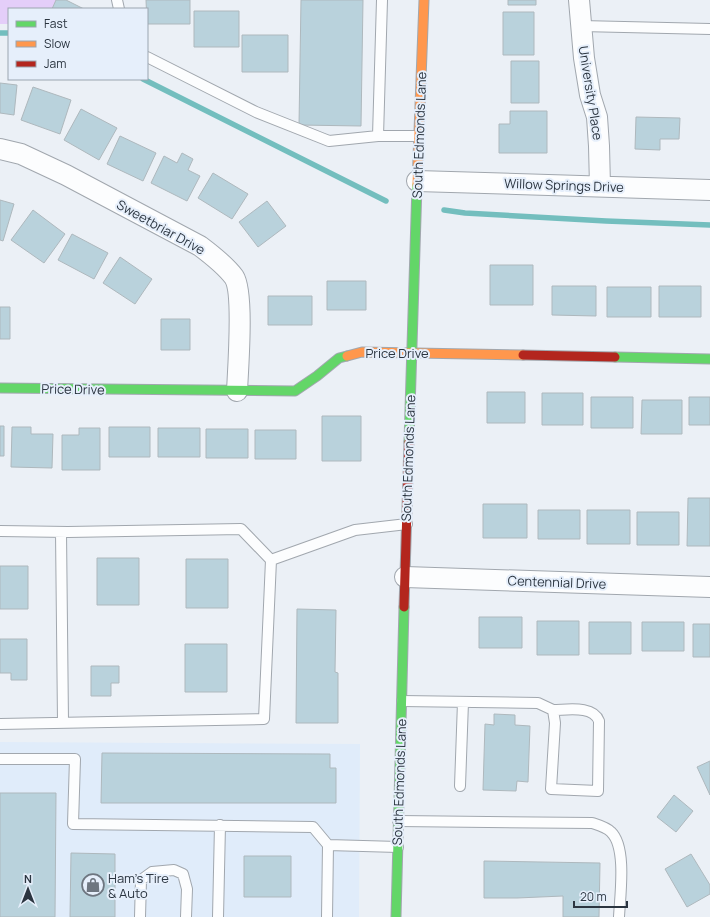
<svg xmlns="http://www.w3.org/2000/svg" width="710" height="917" font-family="Manrope,sans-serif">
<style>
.built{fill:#e0ecfa}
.green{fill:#e4cef9}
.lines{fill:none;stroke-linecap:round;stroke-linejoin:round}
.stream{stroke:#73bebe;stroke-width:5.5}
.building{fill:#b9d2dc;stroke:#aeb8bd}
.lane-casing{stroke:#a1a7ae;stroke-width:12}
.street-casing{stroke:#a1a7ae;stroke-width:22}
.fast-casing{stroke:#a1a7ae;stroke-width:11}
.slow-casing{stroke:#a1a7ae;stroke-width:11}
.jam-casing{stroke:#a1a7ae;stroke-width:11}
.lane{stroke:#fcfdfe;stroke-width:10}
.street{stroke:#fcfdfe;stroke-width:20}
.fast{stroke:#63d668;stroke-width:9}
.slow{stroke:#ff974d;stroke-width:9}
.jam{stroke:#b3261e;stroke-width:9}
.labels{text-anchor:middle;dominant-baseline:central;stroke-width:4;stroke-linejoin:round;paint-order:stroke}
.street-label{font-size:13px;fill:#2b3540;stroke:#e6effb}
.poi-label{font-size:13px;fill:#2b3540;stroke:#e6effb;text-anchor:start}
</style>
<rect width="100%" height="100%" fill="#ebf0f6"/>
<path class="built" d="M0,742L360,744L359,917H0Z"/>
<path class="green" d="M0,0H64L60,9H9V24H0Z"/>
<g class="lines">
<path class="stream" d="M0,33H9
M143,79L386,201
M444,210L465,213L606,221L710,225"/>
</g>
<path class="building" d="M56,0H66L84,9H52Z
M146,0H190V24H147Z
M301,0H363L361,126L299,125Z
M508,0H536V5H508Z
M194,11H239V47H194Z
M503,12H534V55H503Z
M242,35H288V72H242Z
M511,61H539V103H511Z
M0,83L17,85L14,115L0,113Z
M33,87L71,100L60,134L21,120Z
M81,109L117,128L99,160L64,140Z
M510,111H547V153H499V124H510Z
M636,117L680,118L679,139H660V150L635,149Z
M120,136L156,153L143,181L107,164Z
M182,153L193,159L188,170L200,176L187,201L151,183L164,156L177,163Z
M213,173L248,194L232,219L198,198Z
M0,200L14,204L3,241L0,240Z
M267,201L286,226L258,247L239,222Z
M33,210L65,234L44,263L11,240Z
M72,234L108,253L94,279L58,260Z
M120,257L152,279L135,304L103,283Z
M490,265H533V305H490Z
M327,281H366V310H327Z
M552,286H596V316L552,315Z
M659,286H701V317H659Z
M607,287H651V317H607Z
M268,296H312V325H268Z
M0,307H10V339H0Z
M161,319H190V350H161Z
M487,392H525V423H487Z
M542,393H583V425H542Z
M591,397H633V428H591Z
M689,397H710V425H689Z
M642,400H682V434H641Z
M322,416H361V461H322Z
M0,426H4V456H0Z
M12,427H31V434H53L52,468L11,467Z
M109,427H150V457H109Z
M79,428H100V470H62V435H79Z
M158,428H200V457H158Z
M206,429H248V458H206Z
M255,430H296V459H255Z
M688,498H710V546H687Z
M483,504H527V538H483Z
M538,510H580V539H538Z
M587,510H630V544H587Z
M637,512H679V545H637Z
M97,558H139V605H97Z
M186,559H228V608H186Z
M0,566H28V609H0Z
M297,609L336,610L335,672L338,673V723H296Z
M479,617H522V648H479Z
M537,621H579V655H537Z
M589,622H631V654H589Z
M642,622H684V651H642Z
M693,624H710V657H693Z
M0,639H27V680H11V673H0Z
M185,644H227V692H185Z
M91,666H119V683H111V696H91Z
M494,714L515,715V725L530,726L528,782L517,781L516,791L483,790L485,724L494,725Z
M102,753L330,754V768H336V803H101Z
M710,761V795L697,767Z
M0,793H56L55,917H0Z
M674,795L693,811L676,832L657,817Z
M71,853L115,854V917H70Z
M691,854L710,885V894L687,907L665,869Z
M244,856H291V897H244Z
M484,861L600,863L599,917H563V896L517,898H484Z"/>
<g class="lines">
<g class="lane-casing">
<path id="lane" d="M117,0L119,9
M382,0L378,136H419
M581,26L710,29
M147,57L256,112L329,141L378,136
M0,531L68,532L241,529L271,560L264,719L0,724
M61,532L63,722
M271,560L355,530L407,524
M402,701L538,703L553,710L555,723L551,789L598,791L599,721C593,705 567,710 553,710
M0,759H75L73,824L313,827L328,845L398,847
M460,786L463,702
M398,821L592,823C598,825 606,827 611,832C627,847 620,896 619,917
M140,917L141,880L152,872L174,870L183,874L187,889L186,917
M218,917L220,825
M327,917L328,845"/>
</g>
<g class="street-casing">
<path id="street" d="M579,0L584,58L590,95L597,117L599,146L600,186
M0,149L21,154L66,175L200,246C212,255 225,265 234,277C244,292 238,369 237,391
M417,181L710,190
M405,577L710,587"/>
</g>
<g class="fast-casing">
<path id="fast" d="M615,357L710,359
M0,388L295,391L317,376L339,358L347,356
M409,442L417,185
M396,917L404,607"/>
</g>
<g class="slow-casing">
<path id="slow" d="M417,185L424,0
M347,356L362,352L523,355"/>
</g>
<g class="jam-casing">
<path id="jam" d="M523,355L615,357
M404,607L409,442"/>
</g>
<use href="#lane" class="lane"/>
<use href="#street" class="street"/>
<use href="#fast" class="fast"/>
<use href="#slow" class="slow"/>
<use href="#jam" class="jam"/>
</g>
<defs>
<g id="shop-ring" transform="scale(1.15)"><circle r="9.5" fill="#e6effb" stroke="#6e7680" stroke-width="1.5"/><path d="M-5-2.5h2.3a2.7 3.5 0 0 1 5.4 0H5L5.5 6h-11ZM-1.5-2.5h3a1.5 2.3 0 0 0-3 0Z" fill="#6e7680"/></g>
</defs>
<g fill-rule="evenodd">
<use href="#shop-ring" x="93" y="885"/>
</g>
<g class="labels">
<g class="street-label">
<text transform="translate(591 93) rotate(81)">University Place</text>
<text transform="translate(419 135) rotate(-88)">South Edmonds Lane</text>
<text transform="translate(564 185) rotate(2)">Willow Springs Drive</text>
<text transform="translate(161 227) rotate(29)">Sweetbriar Drive</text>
<text x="397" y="353">Price Drive</text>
<text transform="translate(73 389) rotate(1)">Price Drive</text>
<text transform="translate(408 458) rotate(-88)">South Edmonds Lane</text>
<text transform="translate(557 582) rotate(2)">Centennial Drive</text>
<text transform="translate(399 782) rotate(-88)">South Edmonds Lane</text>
</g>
<g class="poi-label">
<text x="108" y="878">Ham's Tire<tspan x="108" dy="15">&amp; Auto</tspan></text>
</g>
</g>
<rect x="8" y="8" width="140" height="72" fill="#e6effb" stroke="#9ba5b0"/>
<rect x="16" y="21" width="20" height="6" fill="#63d668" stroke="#9ba5b0"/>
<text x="44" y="28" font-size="12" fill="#2b3540">Fast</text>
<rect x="16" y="41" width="20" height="6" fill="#ff974d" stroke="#9ba5b0"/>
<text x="44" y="48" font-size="12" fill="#2b3540">Slow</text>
<rect x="16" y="61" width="20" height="6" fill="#b3261e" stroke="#9ba5b0"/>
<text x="44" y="68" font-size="12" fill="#2b3540">Jam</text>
<g transform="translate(28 889)" stroke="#e6effb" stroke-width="3" paint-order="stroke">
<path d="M0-3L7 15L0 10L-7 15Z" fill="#2b3540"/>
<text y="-6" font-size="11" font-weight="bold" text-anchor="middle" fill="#2b3540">N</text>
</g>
<path d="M574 901v6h53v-6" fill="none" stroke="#2b3540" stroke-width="2"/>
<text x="580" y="901" font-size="12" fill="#2b3540" stroke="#e6effb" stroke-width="3" paint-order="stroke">20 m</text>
</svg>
